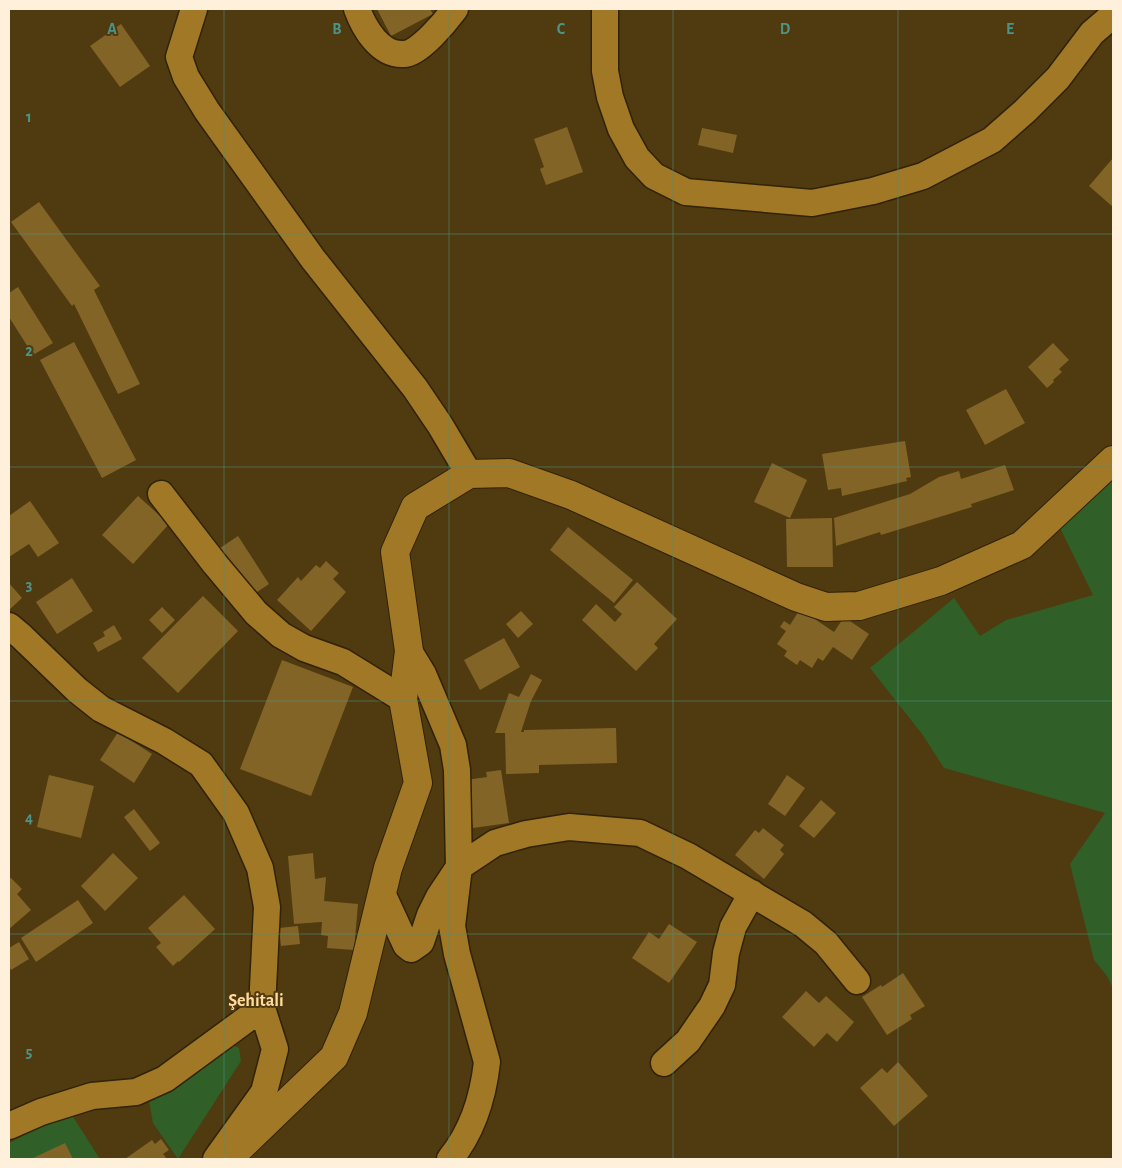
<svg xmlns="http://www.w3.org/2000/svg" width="1122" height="1168" font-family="'Alegreya Sans',sans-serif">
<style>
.green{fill:#305f28}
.building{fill:#836427}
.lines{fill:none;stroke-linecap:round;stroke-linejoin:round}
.minor-casing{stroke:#302309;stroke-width:29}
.tertiary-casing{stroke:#302309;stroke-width:30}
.minor{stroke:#a17825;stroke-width:26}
.tertiary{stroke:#a17825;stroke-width:28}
.grid{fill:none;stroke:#4b9489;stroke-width:1;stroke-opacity:0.55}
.labels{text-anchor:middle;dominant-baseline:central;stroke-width:4;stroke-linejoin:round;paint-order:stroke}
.quarter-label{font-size:18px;font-weight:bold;fill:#ffdb9e;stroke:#503a0f}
.grid-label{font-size:16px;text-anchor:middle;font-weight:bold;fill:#4b9489;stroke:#503a0f;stroke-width:4;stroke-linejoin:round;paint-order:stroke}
</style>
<rect width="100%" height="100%" fill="#503a0f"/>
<path class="green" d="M1113,479V988L1107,976L1094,960L1070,864L1105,813L944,768L922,734L870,668L954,598L980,636L1006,620L1093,595L1060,528Z
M230,1044L239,1048L241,1061L178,1159L153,1123L148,1095Z
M70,1112L100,1159H9V1143Z"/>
<path class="building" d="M377,9H430L433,14L391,36Z
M121,24L150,66L120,87L90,46Z
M567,127L583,172L546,185L540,169L544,167L534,139Z
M702,128L737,135L733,153L698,145Z
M1113,158V207L1089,186Z
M39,202L100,286L94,290L140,384L118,394L74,304L72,306L11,222Z
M18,287L53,343L33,355L9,317V293Z
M74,342L136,460L102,478L40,360Z
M1053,343L1069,360L1059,369L1062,372L1053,380L1054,382L1047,388L1028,367Z
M1006,389L1025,423L985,445L966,410Z
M905,441L911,477L906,478L907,481L842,496L841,488L828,490L822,454Z
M772,463L807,480L790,518L754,502Z
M1005,465L1014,490L971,504L972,507L881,535L880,532L836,546L834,518L910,494L939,477L959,471L961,479Z
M138,496L169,524L133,564L102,535Z
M30,501L59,543L38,557L29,544L9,557V516Z
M832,518L833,567H787L786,519Z
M568,527L633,580L614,603L550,550Z
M238,536L269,584L251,596L220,548Z
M326,561L339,573L333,579L346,592L311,631L277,600L298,577L301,581L316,565L320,568Z
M72,578L93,611L57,634L36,602Z
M637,582L677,619L654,644L658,648L636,671L582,620L596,604L615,622L622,614L614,607Z
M9,583L22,598L9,610Z
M203,596L238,631L178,693L142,658Z
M162,607L175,620L162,633L149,620Z
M800,609L834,632L844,617L869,634L852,660L833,647L823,661L818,658L812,668L800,660L797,665L784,656L787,651L777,644L786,631L780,627L784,621L790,625Z
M521,611L533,624L518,638L506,624Z
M114,625L122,639L98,652L93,643L105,636L103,632Z
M504,638L520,667L480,690L464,660Z
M282,660L353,687L311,796L240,769Z
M531,674L542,680L531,701L521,732H524V730L616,728L617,763L539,765V773L506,774L505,733H495L509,693L519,697Z
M118,732L152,754L134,783L100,760Z
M501,770L509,823L473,828L466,780L487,777L486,772Z
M49,775L94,786L81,838L37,827Z
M787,775L805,788L785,816L768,804Z
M821,800L836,813L814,838L799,826Z
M134,809L160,843L150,851L124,817Z
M763,828L784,845L780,850L784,854L764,879L735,855L755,830L759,833Z
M113,853L138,878L105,911L81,886Z
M313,853L315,879L326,877L324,901L358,904L354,950L327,948L328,936L321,935L322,922L294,924L288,856Z
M11,878L22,889L17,894L31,910L9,929V879Z
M184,895L215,929L179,962L178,961L173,966L156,947L161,943L148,928Z
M78,900L93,923L36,962L21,938Z
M669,924L697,942L669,983L632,958L649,932L659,939Z
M298,926L300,944L281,946L279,928Z
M19,942L29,959L11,970L9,966V948Z
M903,973L925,1006L910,1015L912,1019L887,1035L862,997L881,985L882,987Z
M806,991L819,1003L826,996L854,1022L837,1042L827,1033L814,1047L782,1017Z
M898,1062L928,1096L894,1126L860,1088L882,1068L887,1073Z
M161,1139L169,1150L163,1154L167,1159H125L152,1140L155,1144Z
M65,1143L73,1159H31Z"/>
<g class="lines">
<g class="minor-casing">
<path id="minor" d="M194,9L179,57L186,77L207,111L313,259L415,388L440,425L469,474
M357,9C364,28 380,56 404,54C419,54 446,21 455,9
M605,9V71L610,97L621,129L637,158L654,176L686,192L812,203L873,191L923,176L992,140L1025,111L1058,78L1092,33L1113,15
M161,494L215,564L256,613L281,635L304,648L343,662L403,699
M9,626L21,636L77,690L101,709L164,741L201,764L236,813L260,868L267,907L262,1008L275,1049L264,1092L216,1159
M409,651L423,674L453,745L457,770L459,867L452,926L457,954L487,1062C483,1098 473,1131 450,1159
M382,893L406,945L411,949L421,942L430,915L439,897L459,867L495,843L526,834L569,827L640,833L688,856L803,924L826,943L857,981
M664,1063L688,1041L712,1006L722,985L726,953L733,927L752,893
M9,1126L41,1112L92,1096L136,1092L165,1079L262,1008"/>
</g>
<g class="tertiary-casing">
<path id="tertiary" d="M228,1159L334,1057L353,1013L388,868L418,783L403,699L409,651L395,552L415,507L469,474L509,473L571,495L796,597L826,607L859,606L941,581L1022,545L1113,460"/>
</g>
<use href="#minor" class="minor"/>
<use href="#tertiary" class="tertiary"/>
</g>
<path class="grid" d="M224,9V1159M449,9V1159M673,9V1159M898,9V1159M9,234H1113M9,467H1113M9,701H1113M9,934H1113"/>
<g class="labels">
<g class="quarter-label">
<text x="256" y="1001">Şehitali</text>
</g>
</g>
<g class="grid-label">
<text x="112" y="34">A</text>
<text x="337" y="34">B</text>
<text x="561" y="34">C</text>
<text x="785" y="34">D</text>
<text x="1010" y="34">E</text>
<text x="29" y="122">1</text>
<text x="29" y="356">2</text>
<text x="29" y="590">3</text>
<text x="29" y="823">4</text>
<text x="29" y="1057">5</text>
</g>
<rect width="1122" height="1168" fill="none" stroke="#fef0da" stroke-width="20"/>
</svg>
